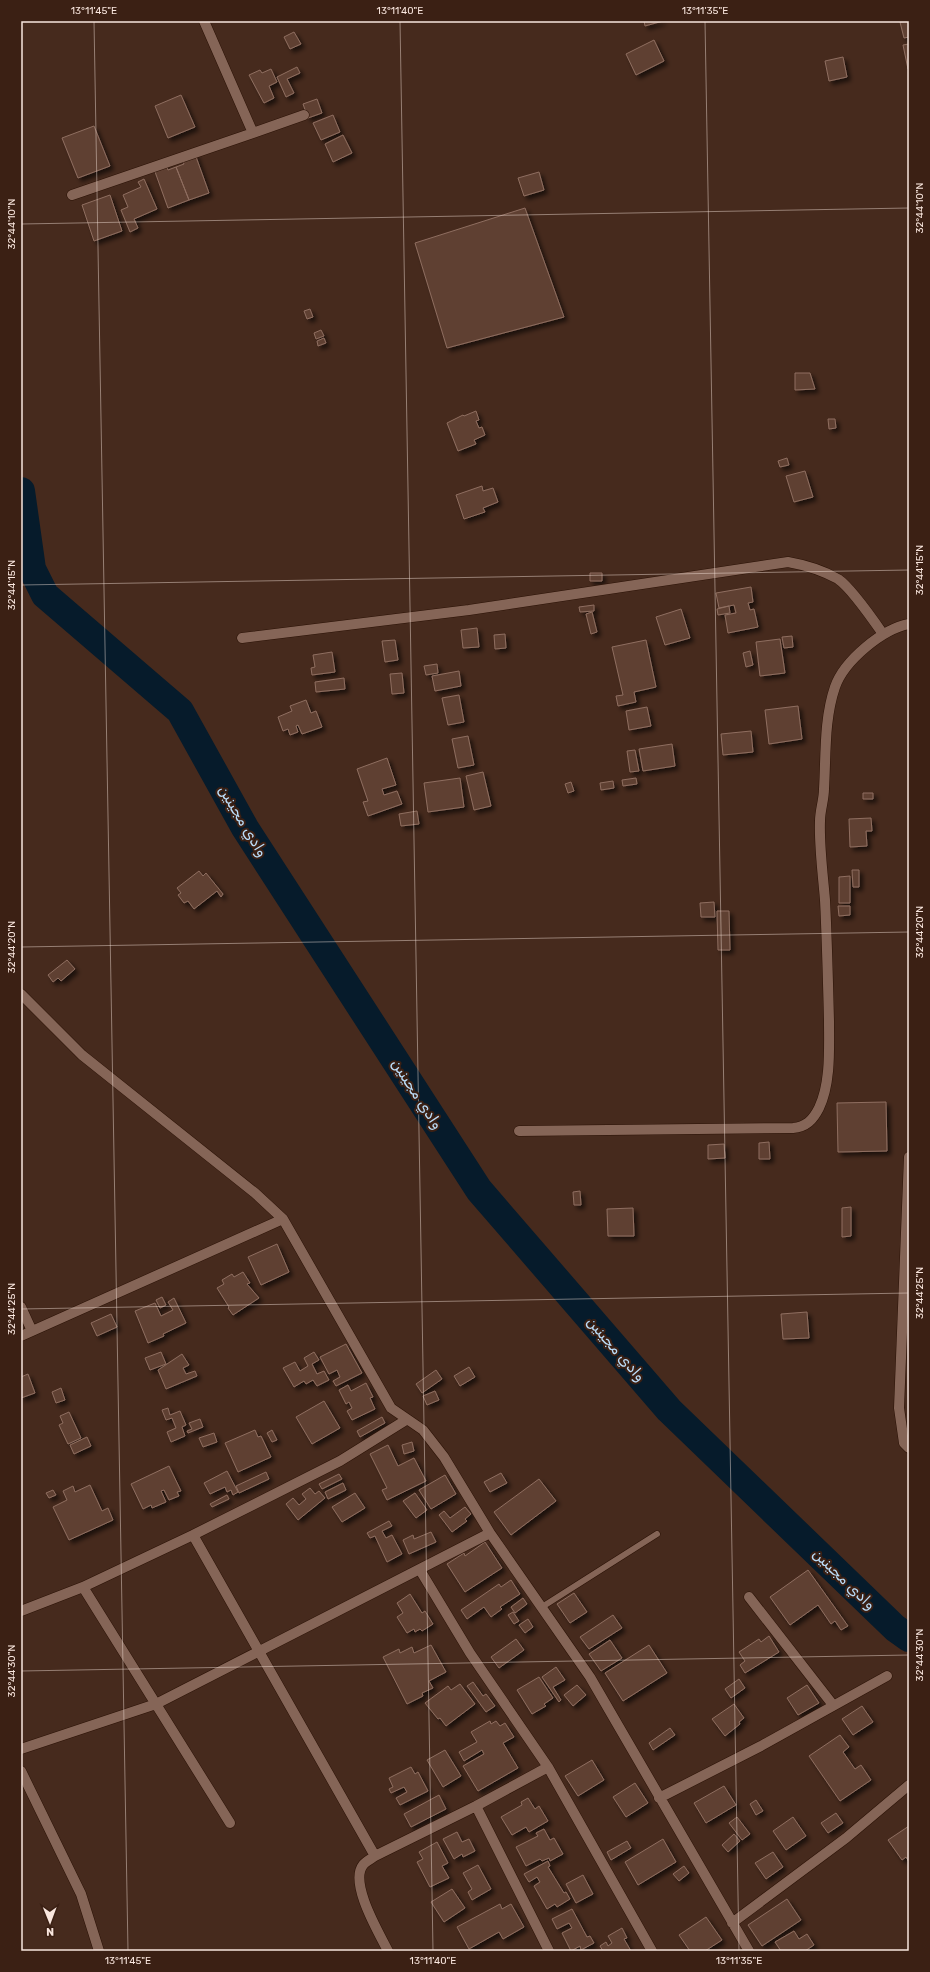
<svg xmlns="http://www.w3.org/2000/svg" width="930" height="1972" font-family="Rubik,'Noto Naskh Arabic',sans-serif">
<style>
.lines{fill:none;stroke-linecap:round;stroke-linejoin:round}
.river{stroke:#061b2b;stroke-width:28}
.building{fill:#5f4133;stroke:#8f6e60;filter:url(#shadow)}
.service-casing{stroke:#2b1206;stroke-width:7}
.minor-casing{stroke:#2b1206;stroke-width:11}
.tertiary-casing{stroke:#2b1206;stroke-width:11}
.service{stroke:#856557;stroke-width:6}
.minor{stroke:#856557;stroke-width:10}
.tertiary{stroke:#856557;stroke-width:10}
.ticks{fill:none;stroke:#f9e6de;stroke-width:1;stroke-opacity:0.45}
.labels{text-anchor:middle;dominant-baseline:central;stroke-width:4;stroke-linejoin:round;paint-order:stroke}
.water-label{font-size:15px;font-style:italic;fill:#bbddf9;stroke:#3b2014}
.neatline{fill:none;stroke:#f9e6de;stroke-width:1.5}
.ticks-label{font-size:10px;text-anchor:middle;fill:#f9e6de}
</style>
<defs>
<filter id="shadow"><feDropShadow dx="3.5" dy="3.5" stdDeviation="2" flood-color="#0009"/></filter>
</defs>
<rect width="100%" height="100%" fill="#462a1d"/>
<g class="lines">
<path class="river" d="M21,491L32,569L45,595L180,711L245,828L479,1190L669,1410L895,1628L909,1638"/>
</g>
<path class="building" d="M644,21H663L645,26Z
M909,21V37L904,38L900,22Z
M294,32L301,44L290,49L284,37Z
M654,40L664,61L636,75L626,54Z
M909,44V69H908L903,45Z
M843,57L847,77L829,81L825,61Z
M297,67L300,73L287,79L294,93L286,97L277,77Z
M271,69L277,82L269,86L274,98L264,103L249,75L260,70L262,73Z
M181,95L195,127L168,138L155,106Z
M317,99L322,113L308,118L303,104Z
M333,115L340,132L321,140L313,123Z
M94,126L110,166L78,178L62,138Z
M343,135L352,153L333,162L325,144Z
M195,154L209,193L189,200L176,167L184,164L182,159Z
M166,165L168,170L176,167L189,200L168,208L154,169Z
M539,172L544,190L524,196L518,178Z
M144,179L157,209L134,219L138,228L130,232L121,210L128,207L123,195L141,187L138,182Z
M110,195L122,231L94,241L82,205Z
M525,208L564,317L447,348L415,243Z
M310,309L313,317L307,319L304,311Z
M321,330L324,336L316,339L314,333Z
M324,338L326,343L318,346L317,341Z
M795,373H810L815,389L795,390Z
M476,411L479,420L476,421L479,428L482,427L485,435L474,440L476,444L458,451L447,423L463,415L464,416Z
M828,419H835L836,428L829,429Z
M787,458L789,465L780,467L778,461Z
M805,471L813,497L794,502L786,476Z
M482,486L483,491L493,488L498,502L483,508L485,512L464,519L456,495Z
M590,573H602V581H590Z
M751,587L753,602L748,603L750,610L754,609L758,627L728,633L725,615L736,613L734,605L719,608L716,593Z
M594,605V611L580,612L579,607Z
M729,606L730,613L718,615L717,609Z
M681,609L690,638L665,645L656,617Z
M592,612L597,632L591,634L586,614Z
M477,628L479,647L463,648L461,630Z
M505,634L506,648L495,649L494,635Z
M792,636L793,647L784,648L782,637Z
M780,639L785,673L760,676L756,642Z
M395,640L398,660L385,662L382,641Z
M646,640L656,687L634,692L636,702L618,706L616,696L623,695L612,647Z
M750,651L753,665L746,667L743,653Z
M332,652L335,672L312,675L311,668L315,667L313,655Z
M437,664L438,673L426,675L424,666Z
M459,671L461,686L435,691L432,676Z
M402,673L404,693L392,694L390,674Z
M344,678L345,689L316,692L315,682Z
M459,695L464,722L448,725L442,698Z
M306,700L311,713L316,711L322,727L302,734L298,725L296,726L298,732L290,735L288,729L283,731L278,717L292,711L290,706Z
M798,706L802,739L769,744L765,710Z
M647,707L651,726L629,730L626,711Z
M751,731L753,752L723,755L721,734Z
M468,736L474,765L458,768L452,739Z
M672,744L675,766L643,771L639,749Z
M635,750L639,771L630,772L627,751Z
M387,758L396,785L382,789L384,795L397,791L402,804L368,816L363,802L368,801L357,769Z
M483,772L491,806L474,810L466,776Z
M460,778L464,807L428,812L424,783Z
M636,778L637,784L623,786L622,780Z
M613,781L614,788L601,790L600,783Z
M571,782L574,791L568,793L565,784Z
M863,793H873V799H863Z
M417,811L419,824L401,826L399,814Z
M871,818L872,831H866L867,846L850,847L849,819Z
M852,870H859V887H853Z
M199,871L203,876L206,873L223,894L221,897L217,891L194,909L188,901L184,903L178,895L181,893L177,888Z
M850,876V903H839V877Z
M714,902L715,917H701L700,903Z
M838,906H850V915L839,916Z
M717,911H729L730,950H718Z
M67,960L75,969L61,981L58,978L53,982L48,975Z
M886,1102L887,1151L838,1152L837,1103Z
M769,1142L770,1159H759V1143Z
M724,1144L725,1158L708,1159V1145Z
M580,1191L581,1205H574L573,1192Z
M851,1207V1236L842,1237V1208Z
M633,1208L634,1236H608L607,1209Z
M277,1244L289,1272L261,1285L248,1257Z
M243,1272L250,1283L247,1284L259,1298L233,1315L228,1308L229,1307L217,1288L224,1284L222,1280L232,1274L234,1277Z
M162,1297L166,1305L160,1308L156,1300Z
M174,1298L186,1323L163,1334L164,1336L148,1343L135,1311L155,1303L161,1316L173,1310L168,1302Z
M807,1312L809,1338L783,1339L781,1314Z
M111,1314L117,1327L97,1336L91,1323Z
M346,1344L362,1373L336,1386L333,1381L340,1377L337,1370L329,1374L320,1357Z
M161,1352L166,1364L150,1370L145,1358Z
M314,1352L319,1360L312,1364L317,1374L324,1371L329,1380L317,1386L313,1380L306,1384L304,1381L294,1387L283,1368L295,1362L300,1371L308,1366L304,1358Z
M182,1354L189,1365L183,1368L186,1374L195,1371L197,1376L166,1389L158,1370Z
M469,1367L475,1377L460,1386L454,1376Z
M436,1370L442,1379L422,1393L416,1384Z
M28,1374L35,1393L21,1398V1377Z
M366,1383L373,1397L370,1398L375,1409L352,1420L347,1411L352,1408L349,1402L346,1404L339,1390L348,1385L351,1391Z
M61,1388L65,1400L56,1403L52,1392Z
M435,1391L439,1400L427,1405L423,1396Z
M324,1401L340,1428L312,1444L296,1417Z
M168,1408L170,1415L180,1411L186,1425L182,1427L185,1436L171,1442L167,1432L176,1428L172,1418L166,1420L162,1410Z
M69,1412L81,1438L68,1444L59,1425L63,1423L60,1416Z
M382,1417L385,1423L360,1437L357,1431Z
M200,1419L203,1427L188,1433L187,1431L192,1429L189,1423Z
M255,1430L258,1437L261,1436L271,1457L238,1472L225,1443Z
M272,1430L277,1440L272,1442L267,1433Z
M214,1433L217,1442L203,1447L199,1438Z
M87,1437L91,1446L74,1454L70,1445Z
M412,1442L414,1451L404,1454L402,1445Z
M388,1445L398,1466L414,1458L426,1481L387,1500L382,1490L387,1488L370,1454Z
M169,1466L181,1491L177,1492L179,1496L169,1500L164,1490L161,1491L166,1502L152,1508L151,1505L143,1509L131,1484Z
M227,1471L238,1492L233,1495L231,1490L227,1492L225,1487L210,1494L204,1483Z
M266,1472L269,1479L239,1493L236,1486Z
M501,1473L507,1483L490,1492L484,1482Z
M339,1474L342,1479L322,1489L319,1484Z
M445,1475L456,1494L431,1509L419,1490Z
M539,1479L556,1501L511,1535L494,1512Z
M343,1483L346,1490L328,1499L325,1492Z
M90,1485L102,1511L108,1508L113,1520L69,1540L53,1507L67,1500L63,1491L73,1486L75,1492Z
M310,1488L315,1494L319,1491L325,1498L298,1520L286,1504L293,1498L299,1505L306,1499L302,1494Z
M53,1490L56,1495L49,1498L46,1493Z
M355,1493L365,1508L342,1522L332,1507Z
M415,1493L427,1510L416,1518L403,1501Z
M227,1495L229,1499L212,1507L210,1504Z
M465,1507L471,1514L465,1519L467,1521L452,1532L439,1515L444,1511L450,1518Z
M389,1521L392,1526L382,1531L386,1538L392,1535L402,1554L387,1562L375,1536L370,1538L367,1533Z
M431,1532L436,1542L409,1554L403,1540L413,1535L414,1539Z
M485,1542L502,1568L465,1592L447,1564L464,1553L465,1556Z
M808,1570L848,1626L841,1630L835,1621L831,1624L818,1605L790,1625L770,1597Z
M511,1580L520,1594L500,1607L502,1609L491,1617L484,1607L467,1619L461,1610L499,1584L501,1587Z
M574,1593L587,1612L570,1623L557,1604Z
M410,1594L422,1613L425,1611L433,1624L422,1631L420,1629L415,1632L414,1629L407,1633L397,1617L403,1613L397,1603Z
M523,1598L527,1604L515,1613L511,1607Z
M513,1612L519,1621L514,1624L508,1615Z
M613,1615L622,1628L589,1649L580,1637Z
M528,1619L533,1627L525,1633L519,1625Z
M769,1636L779,1652L745,1673L740,1665L745,1661L739,1652L759,1639L761,1642Z
M516,1639L524,1650L499,1668L491,1657Z
M610,1640L622,1658L601,1671L589,1654Z
M431,1645L446,1672L429,1681L433,1688L422,1693L423,1696L407,1704L383,1657L399,1649L400,1653L412,1647L414,1653Z
M649,1645L667,1673L623,1701L605,1673Z
M556,1667L565,1680L553,1687L561,1700L559,1702L542,1677Z
M539,1677L553,1698L544,1704L546,1706L532,1714L517,1690Z
M739,1679L745,1688L731,1698L725,1689Z
M473,1682L483,1696L486,1694L495,1706L486,1712L467,1686Z
M460,1684L475,1704L446,1726L440,1718L438,1719L425,1703L448,1686L451,1690Z
M577,1685L586,1695L573,1706L564,1695Z
M807,1685L819,1703L798,1715L787,1698Z
M734,1704L744,1718L739,1722L740,1724L725,1736L712,1719Z
M862,1706L873,1722L853,1735L842,1719Z
M490,1721L491,1724L496,1721L500,1726L505,1723L514,1737L503,1743L518,1768L478,1791L463,1766L484,1754L482,1750L464,1761L459,1752L477,1742L471,1732Z
M670,1728L675,1735L653,1750L649,1743Z
M840,1735L849,1747L843,1752L855,1769L861,1765L871,1780L840,1801L809,1756Z
M445,1750L461,1776L443,1787L427,1760Z
M592,1760L604,1780L578,1796L565,1776Z
M411,1767L415,1774L418,1772L428,1791L400,1805L396,1798L407,1792L404,1787L391,1793L389,1789L393,1787L389,1778Z
M635,1783L648,1803L626,1817L613,1797Z
M724,1786L736,1805L706,1823L694,1803Z
M439,1795L446,1809L411,1827L404,1814Z
M528,1798L535,1809L539,1806L548,1821L529,1832L526,1827L512,1835L501,1817L522,1805L521,1802Z
M756,1800L763,1811L756,1815L750,1804Z
M836,1813L843,1823L828,1833L821,1823Z
M737,1817L750,1834L742,1840L729,1823Z
M793,1817L806,1836L786,1850L773,1831Z
M909,1826V1862L906,1857L902,1860L888,1840Z
M544,1829L550,1840L554,1838L563,1854L550,1861L549,1858L542,1861L540,1859L526,1866L516,1847L538,1836L536,1833Z
M457,1832L462,1842L469,1839L475,1851L463,1857L462,1854L454,1859L443,1839Z
M734,1834L740,1841L728,1852L722,1845Z
M663,1839L676,1862L638,1885L625,1862Z
M627,1841L631,1848L611,1860L607,1852Z
M437,1842L448,1863L442,1866L449,1878L430,1887L417,1862L423,1859L419,1852Z
M773,1852L783,1867L766,1879L755,1863Z
M548,1861L550,1866L548,1867L564,1893L566,1892L570,1899L557,1907L555,1904L547,1909L534,1886L540,1882L537,1877L529,1882L524,1874Z
M478,1865L491,1889L472,1900L468,1892L472,1889L463,1873Z
M684,1866L689,1873L679,1881L673,1874Z
M583,1875L593,1894L576,1903L566,1884Z
M452,1889L465,1908L444,1922L431,1902Z
M787,1899L801,1920L762,1946L748,1925Z
M500,1904L502,1909L511,1904L524,1927L503,1939L499,1932L469,1949L457,1927Z
M572,1909L587,1937L590,1936L594,1943L581,1950L580,1946L571,1951L562,1933L572,1928L569,1923L557,1929L552,1919Z
M706,1917L722,1940L705,1951H690L679,1935Z
M622,1928L627,1938L624,1939L631,1951H603L600,1946L606,1942L608,1946L612,1943L608,1936Z
M794,1931L799,1939L807,1934L814,1945L805,1951H781L775,1942Z"/>
<g class="lines">
<g class="service-casing">
<path id="service" d="M542,1607L657,1534"/>
</g>
<g class="minor-casing">
<path id="minor" d="M253,133L304,115
M72,195L253,133L204,21
M242,638L469,610L788,562C805,565 822,570 838,579C850,587 874,621 883,634
M21,994L82,1055L255,1193L283,1219L391,1408L423,1430L444,1457L490,1533L590,1677L749,1951
M909,1157L899,1408L904,1443L909,1448
M21,1307L32,1331
M21,1336L283,1219
M193,1535L375,1856
M420,1570L470,1653L548,1767L652,1951
M83,1587L230,1823
M749,1597L833,1705
M21,1611L83,1587L193,1535L340,1461L406,1420
M21,1749L156,1704L490,1533
M21,1771L81,1894L99,1951
M659,1798L761,1746L887,1676
M476,1806L549,1951
M732,1923L846,1838L909,1785
M388,1951C379,1933 349,1883 363,1865C365,1862 371,1859 375,1856L476,1806L548,1767"/>
</g>
<g class="tertiary-casing">
<path id="tertiary" d="M519,1131L793,1128C806,1127 813,1120 819,1108C831,1083 829,1048 829,1021C828,981 827,940 825,900C823,875 819,846 820,821C820,810 824,800 824,789C826,755 824,719 835,687C844,661 882,629 909,624"/>
</g>
<use href="#service" class="service"/>
<use href="#minor" class="minor"/>
<use href="#tertiary" class="tertiary"/>
</g>
<path class="ticks" d="M94,21L128,1951M400,21L433,1951M705,21L739,1951M21,224L909,208M21,585L909,570M21,947L909,932M21,1309L909,1293M21,1671L909,1655"/>
<g class="labels">
<g class="water-label">
<text transform="translate(243 821) rotate(59)">وادي مجينين</text>
<text transform="translate(417 1094) rotate(57)">وادي مجينين</text>
<text transform="translate(616 1349) rotate(49)">وادي مجينين</text>
<text transform="translate(844 1579) rotate(44)">وادي مجينين</text>
</g>
</g>
<rect width="930" height="1972" fill="none" stroke="#3b2014" stroke-width="44"/>
<g transform="translate(50 1922) rotate(179)" stroke="#3b2014" stroke-width="3" paint-order="stroke">
<path d="M0-3L7 15L0 10L-7 15Z" fill="#f9e6de"/>
<text y="-6" font-size="11" font-weight="bold" text-anchor="middle" fill="#f9e6de">N</text>
</g>
<rect x="22" y="22" width="886" height="1928" class="neatline"/>
<g class="ticks-label">
<text x="94" y="14">13°11'45"E</text>
<text x="400" y="14">13°11'40"E</text>
<text x="705" y="14">13°11'35"E</text>
<text transform="translate(919 208) rotate(-90)" y="4">32°44'10"N</text>
<text transform="translate(11 224) rotate(-90)" y="4">32°44'10"N</text>
<text transform="translate(919 570) rotate(-90)" y="4">32°44'15"N</text>
<text transform="translate(11 585) rotate(-90)" y="4">32°44'15"N</text>
<text transform="translate(919 932) rotate(-90)" y="4">32°44'20"N</text>
<text transform="translate(11 947) rotate(-90)" y="4">32°44'20"N</text>
<text transform="translate(919 1293) rotate(-90)" y="4">32°44'25"N</text>
<text transform="translate(11 1309) rotate(-90)" y="4">32°44'25"N</text>
<text transform="translate(919 1655) rotate(-90)" y="4">32°44'30"N</text>
<text transform="translate(11 1671) rotate(-90)" y="4">32°44'30"N</text>
<text x="128" y="1964">13°11'45"E</text>
<text x="433" y="1964">13°11'40"E</text>
<text x="739" y="1964">13°11'35"E</text>
</g>
</svg>
